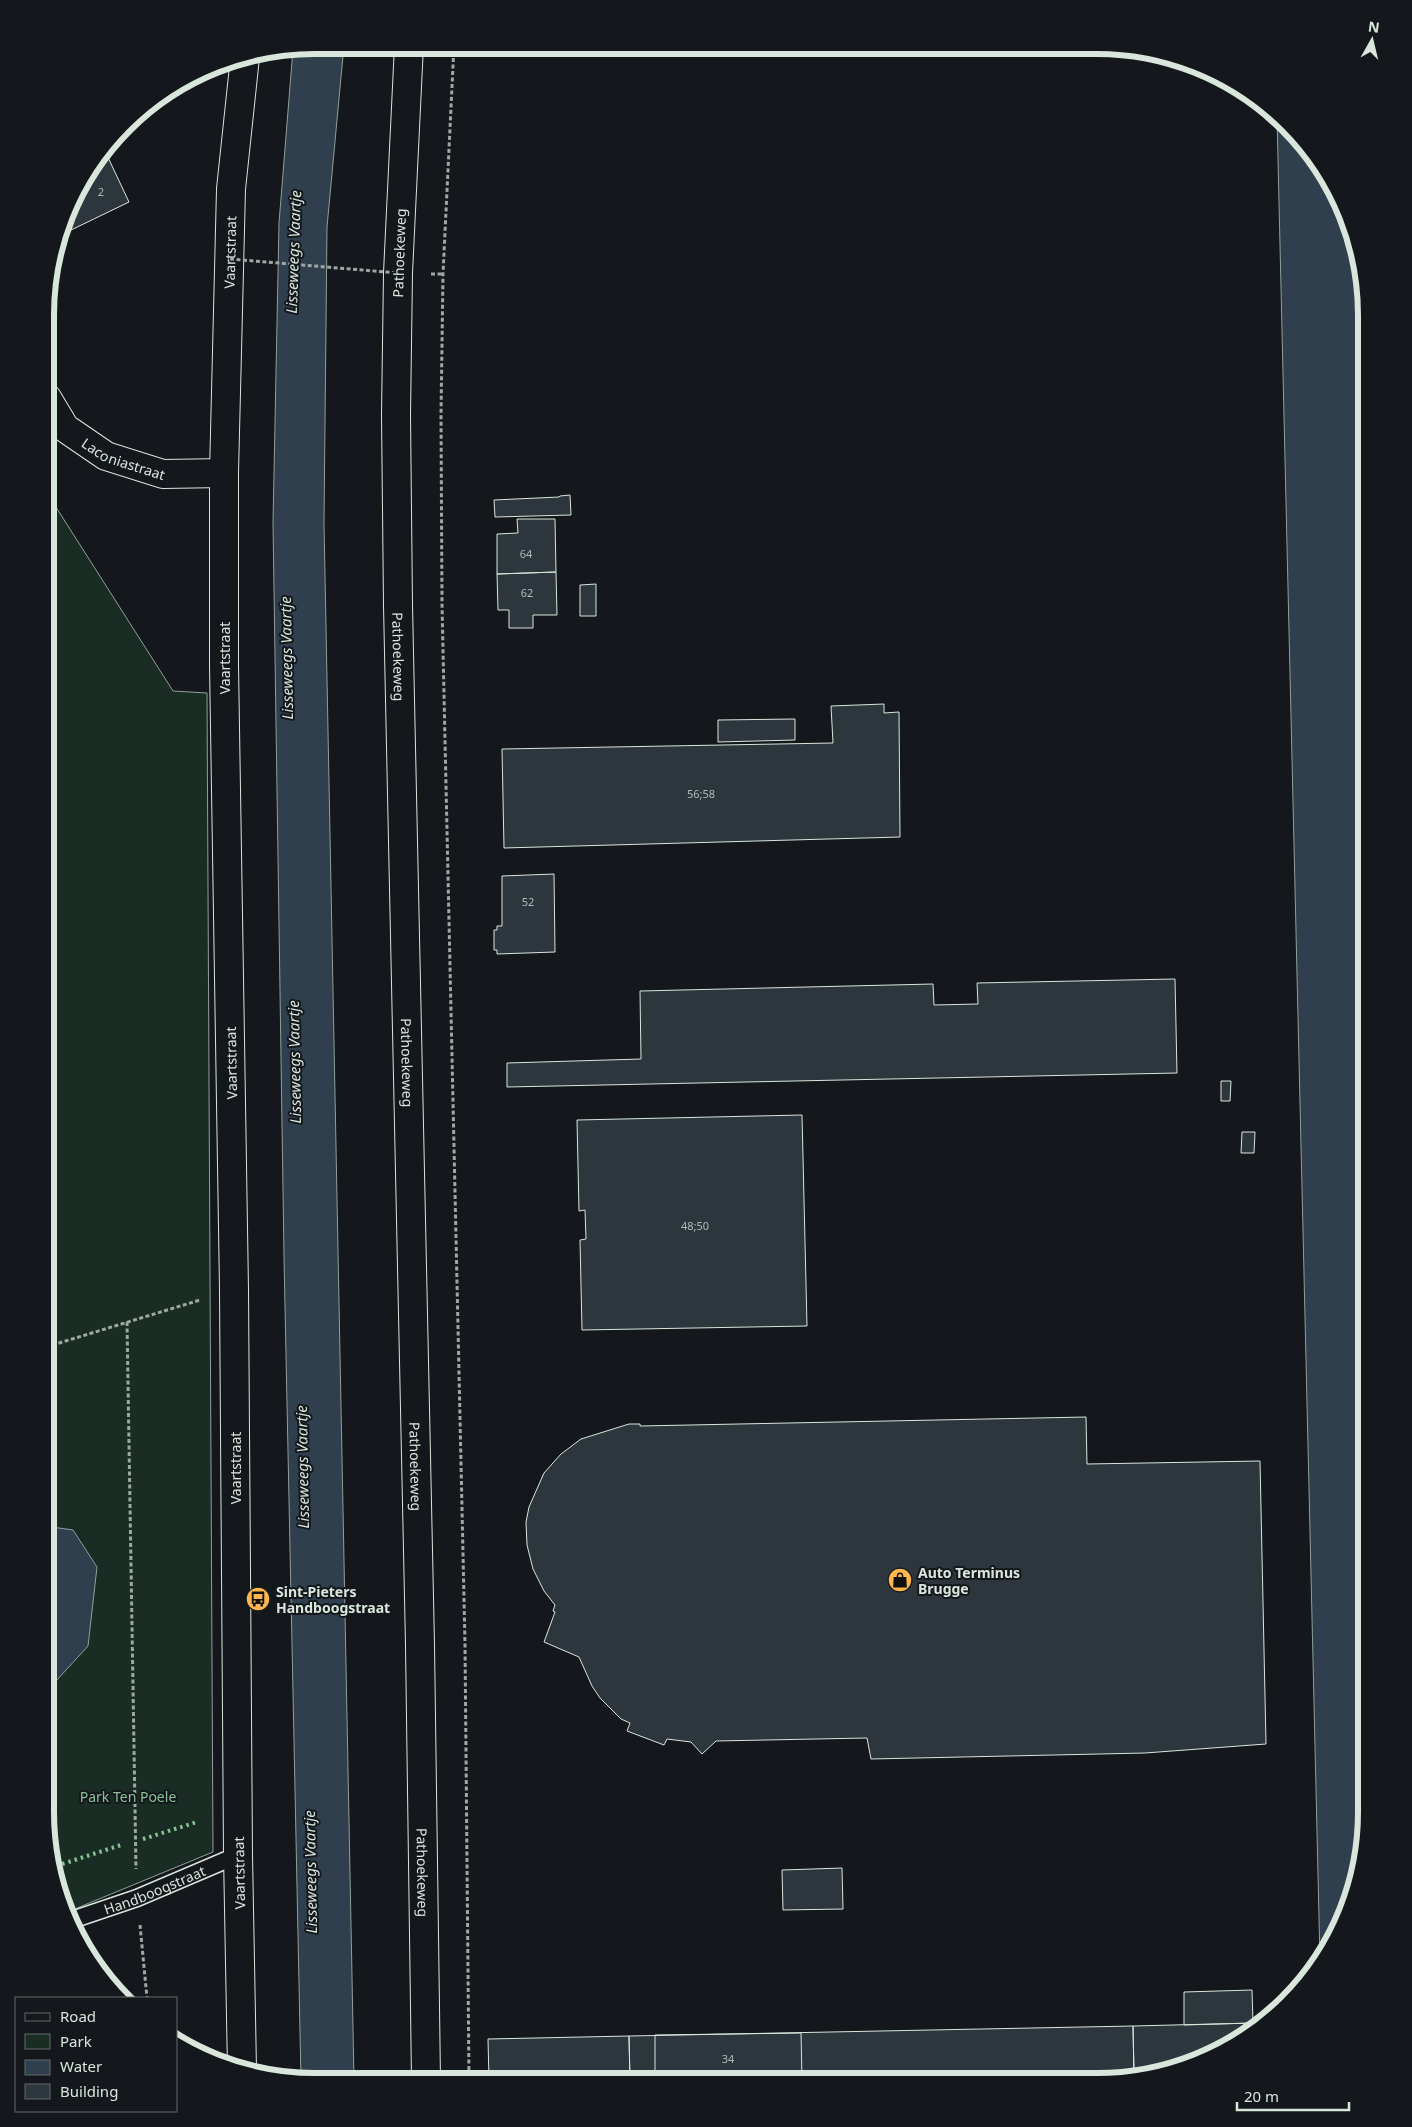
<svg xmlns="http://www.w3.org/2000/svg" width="1412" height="2127" font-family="'Noto Sans',sans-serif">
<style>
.green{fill:#1a2d24;stroke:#939e99}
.water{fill:#2f3f4d;stroke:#939e99}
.building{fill:#2c363c;stroke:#d8e6dc}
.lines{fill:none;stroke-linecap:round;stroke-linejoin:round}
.service-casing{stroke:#d8e6dc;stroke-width:19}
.minor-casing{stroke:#d8e6dc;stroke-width:30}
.secondary-casing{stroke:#d8e6dc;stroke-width:30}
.path{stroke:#9da8a2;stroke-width:3;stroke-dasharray:4 2.5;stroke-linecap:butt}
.service{stroke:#14181c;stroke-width:16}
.minor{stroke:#14181c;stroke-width:28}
.secondary{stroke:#14181c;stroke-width:28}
.path-bridge{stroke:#9da8a2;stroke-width:3;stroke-dasharray:4 2.5;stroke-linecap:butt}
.hedge{stroke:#8ac095;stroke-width:4;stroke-dasharray:2.5 4;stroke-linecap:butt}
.labels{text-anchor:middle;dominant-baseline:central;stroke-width:4;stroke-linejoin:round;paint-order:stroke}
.number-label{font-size:11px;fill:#adbab4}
.street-label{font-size:14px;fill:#d8e6dc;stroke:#14181c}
.poi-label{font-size:14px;font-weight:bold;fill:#d8e6dc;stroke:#14181c;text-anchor:start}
.park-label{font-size:14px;fill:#8ac095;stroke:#14181c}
.water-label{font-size:15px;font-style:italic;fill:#d8e6dc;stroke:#14181c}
.rim{fill:none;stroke:#d8e6dc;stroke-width:6}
</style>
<rect width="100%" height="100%" fill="#14181c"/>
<path class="green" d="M47,493L173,691L207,693L213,1852L65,1913L45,1812Z"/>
<path class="water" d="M315,45H344L327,227L324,523L354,2080H301L284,1257L273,523L279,223L293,49Z
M1277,116L1311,150L1346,211L1367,315L1366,1830L1353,1899L1320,1960Z
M45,1526L73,1530L97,1567L88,1646L45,1693Z"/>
<path class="building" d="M105,151L129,202L69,231L66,224L81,180Z
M570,495L571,515L495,517L494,500L559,497L560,496Z
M517,519H555L556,572L497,574V534L518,533Z
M556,572L557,615H533V628H509V610H498L497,574Z
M596,584V616H580V585Z
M884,704V713L899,712L900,837L504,848L502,749L833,743L831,706Z
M795,719V740L718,742V720Z
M554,874L555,952L497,954V950H494V930H497V926H502V876Z
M1175,979L1177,1073L507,1087V1063L641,1059L640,991L933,984L934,1005L978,1004L977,983Z
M1221,1081H1231L1230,1101H1221Z
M802,1115L807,1326L582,1330L580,1240L586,1239L585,1210L579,1211L577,1120Z
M1242,1132H1255L1254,1153H1241Z
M1086,1417L1087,1464L1260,1461L1266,1744L1145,1753L871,1759L867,1738L716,1741L702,1754L691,1742L667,1739L664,1745L627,1731L630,1723L621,1719L600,1698L592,1686L579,1657L544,1642L555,1612L553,1611L555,1605L544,1591L533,1569L527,1545L526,1522L529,1507L544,1473L561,1454L581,1439L629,1424H640V1426Z
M842,1868L843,1909L783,1910L782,1870Z
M1252,1990L1253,2023L1184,2025V1992Z
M1253,2023H1265L1201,2061L1134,2075L1133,2026Z
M1133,2026L1134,2075L1098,2082L630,2081L629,2036Z
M801,2033L802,2081H655V2035Z
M629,2036L630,2081L489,2080L488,2039Z"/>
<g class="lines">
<g class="service-casing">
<g id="service">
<path id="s1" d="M69,1921L137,1898L238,1855"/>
</g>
</g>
<g class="minor-casing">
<g id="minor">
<path id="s2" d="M47,398L65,428L106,456L163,474L224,473"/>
<path id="s3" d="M242,2070L238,1855L234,1290L224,665V473L231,189L245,57"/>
</g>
</g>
<g class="secondary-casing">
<g id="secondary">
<path id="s4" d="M409,45L398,273L396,415L398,605L420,1645L426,2080"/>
</g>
</g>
<path class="path" d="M454,45L443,274L441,415L442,604L465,1644L469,2080
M431,274H443
M127,1322L136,1869
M46,1347L200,1300
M140,1925L147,1998"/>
<use href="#service" class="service"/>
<use href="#minor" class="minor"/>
<use href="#secondary" class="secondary"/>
<path class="path-bridge" d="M230,259L398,273"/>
<path class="hedge" d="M143,1839L197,1822
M56,1866L121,1845"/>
</g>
<defs>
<g id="shop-disc" transform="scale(1.25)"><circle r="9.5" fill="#ffb74d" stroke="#14181c"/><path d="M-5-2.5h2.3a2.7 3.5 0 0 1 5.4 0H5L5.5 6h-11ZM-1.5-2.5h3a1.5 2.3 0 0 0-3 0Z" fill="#111"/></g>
<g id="bus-disc" transform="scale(1.25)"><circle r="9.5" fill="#ffb74d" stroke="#14181c"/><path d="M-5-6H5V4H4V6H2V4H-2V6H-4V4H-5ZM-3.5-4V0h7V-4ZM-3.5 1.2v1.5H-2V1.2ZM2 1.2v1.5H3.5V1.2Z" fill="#111"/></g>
</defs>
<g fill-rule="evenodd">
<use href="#shop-disc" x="900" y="1580"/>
<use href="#bus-disc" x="258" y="1599"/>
</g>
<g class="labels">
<g class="number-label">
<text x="101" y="191">2</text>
<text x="526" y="553">64</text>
<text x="527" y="592">62</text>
<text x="701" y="793">56;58</text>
<text x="528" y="901">52</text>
<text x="695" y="1225">48;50</text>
<text x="728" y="2058">34</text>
</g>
<g class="street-label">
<text stroke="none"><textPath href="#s3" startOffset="1818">Vaartstraat</textPath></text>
<text transform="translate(399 253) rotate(-88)">Pathoekeweg</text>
<text stroke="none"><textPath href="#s2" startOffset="102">Laconiastraat</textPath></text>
<text transform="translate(224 658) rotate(-90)">Vaartstraat</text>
<text stroke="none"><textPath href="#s4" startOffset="612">Pathoekeweg</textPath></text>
<text transform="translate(231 1063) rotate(-91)">Vaartstraat</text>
<text stroke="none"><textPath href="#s4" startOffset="1018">Pathoekeweg</textPath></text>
<text transform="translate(235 1468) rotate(-90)">Vaartstraat</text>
<text stroke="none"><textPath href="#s4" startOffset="1422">Pathoekeweg</textPath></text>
<text stroke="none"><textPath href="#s4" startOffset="1828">Pathoekeweg</textPath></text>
<text transform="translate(239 1873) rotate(-91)">Vaartstraat</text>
<text stroke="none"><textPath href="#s1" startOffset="91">Handboogstraat</textPath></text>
</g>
<g class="poi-label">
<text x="918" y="1572">Auto Terminus<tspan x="918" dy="16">Brugge</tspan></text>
<text x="276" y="1591">Sint-Pieters<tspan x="276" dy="16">Handboogstraat</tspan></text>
</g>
<g class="park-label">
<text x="128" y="1796">Park Ten Poele</text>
</g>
<g class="water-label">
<text transform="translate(293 252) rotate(-88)">Lisseweegs Vaartje</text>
<text transform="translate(286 658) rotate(-91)">Lisseweegs Vaartje</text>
<text transform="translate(294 1062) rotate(-91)">Lisseweegs Vaartje</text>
<text transform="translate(302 1467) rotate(-91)">Lisseweegs Vaartje</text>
<text transform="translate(310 1872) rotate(-91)">Lisseweegs Vaartje</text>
</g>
</g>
<path d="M0 0H1412V2127H0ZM315 54H1097A261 261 0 0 1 1358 315V1812A261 261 0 0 1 1097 2073H315A261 261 0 0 1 54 1812V315A261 261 0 0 1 315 54Z" fill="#14181c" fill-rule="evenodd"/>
<path class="rim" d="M315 54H1097A261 261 0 0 1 1358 315V1812A261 261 0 0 1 1097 2073H315A261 261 0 0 1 54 1812V315A261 261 0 0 1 315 54Z"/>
<rect x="15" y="1997" width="162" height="115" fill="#14181c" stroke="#626a69"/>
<rect x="25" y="2013" width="25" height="8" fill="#14181c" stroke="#626a69"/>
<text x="60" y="2022" font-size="15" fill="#d8e6dc">Road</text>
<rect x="25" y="2034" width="25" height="15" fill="#1a2d24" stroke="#626a69"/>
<text x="60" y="2047" font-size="15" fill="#d8e6dc">Park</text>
<rect x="25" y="2060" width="25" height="15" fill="#2f3f4d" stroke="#626a69"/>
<text x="60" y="2072" font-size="15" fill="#d8e6dc">Water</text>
<rect x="25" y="2084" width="25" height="15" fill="#2c363c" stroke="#626a69"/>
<text x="60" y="2097" font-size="15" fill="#d8e6dc">Building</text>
<g transform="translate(1372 40) rotate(8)" stroke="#14181c" stroke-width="4" paint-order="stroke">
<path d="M0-4L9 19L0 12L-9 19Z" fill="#d8e6dc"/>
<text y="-8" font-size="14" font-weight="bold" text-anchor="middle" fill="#d8e6dc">N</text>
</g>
<path d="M1237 2102v8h112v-8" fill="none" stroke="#d8e6dc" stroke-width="2.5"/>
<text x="1244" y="2102" font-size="15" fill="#d8e6dc" stroke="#14181c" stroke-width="4" paint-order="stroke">20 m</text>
</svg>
